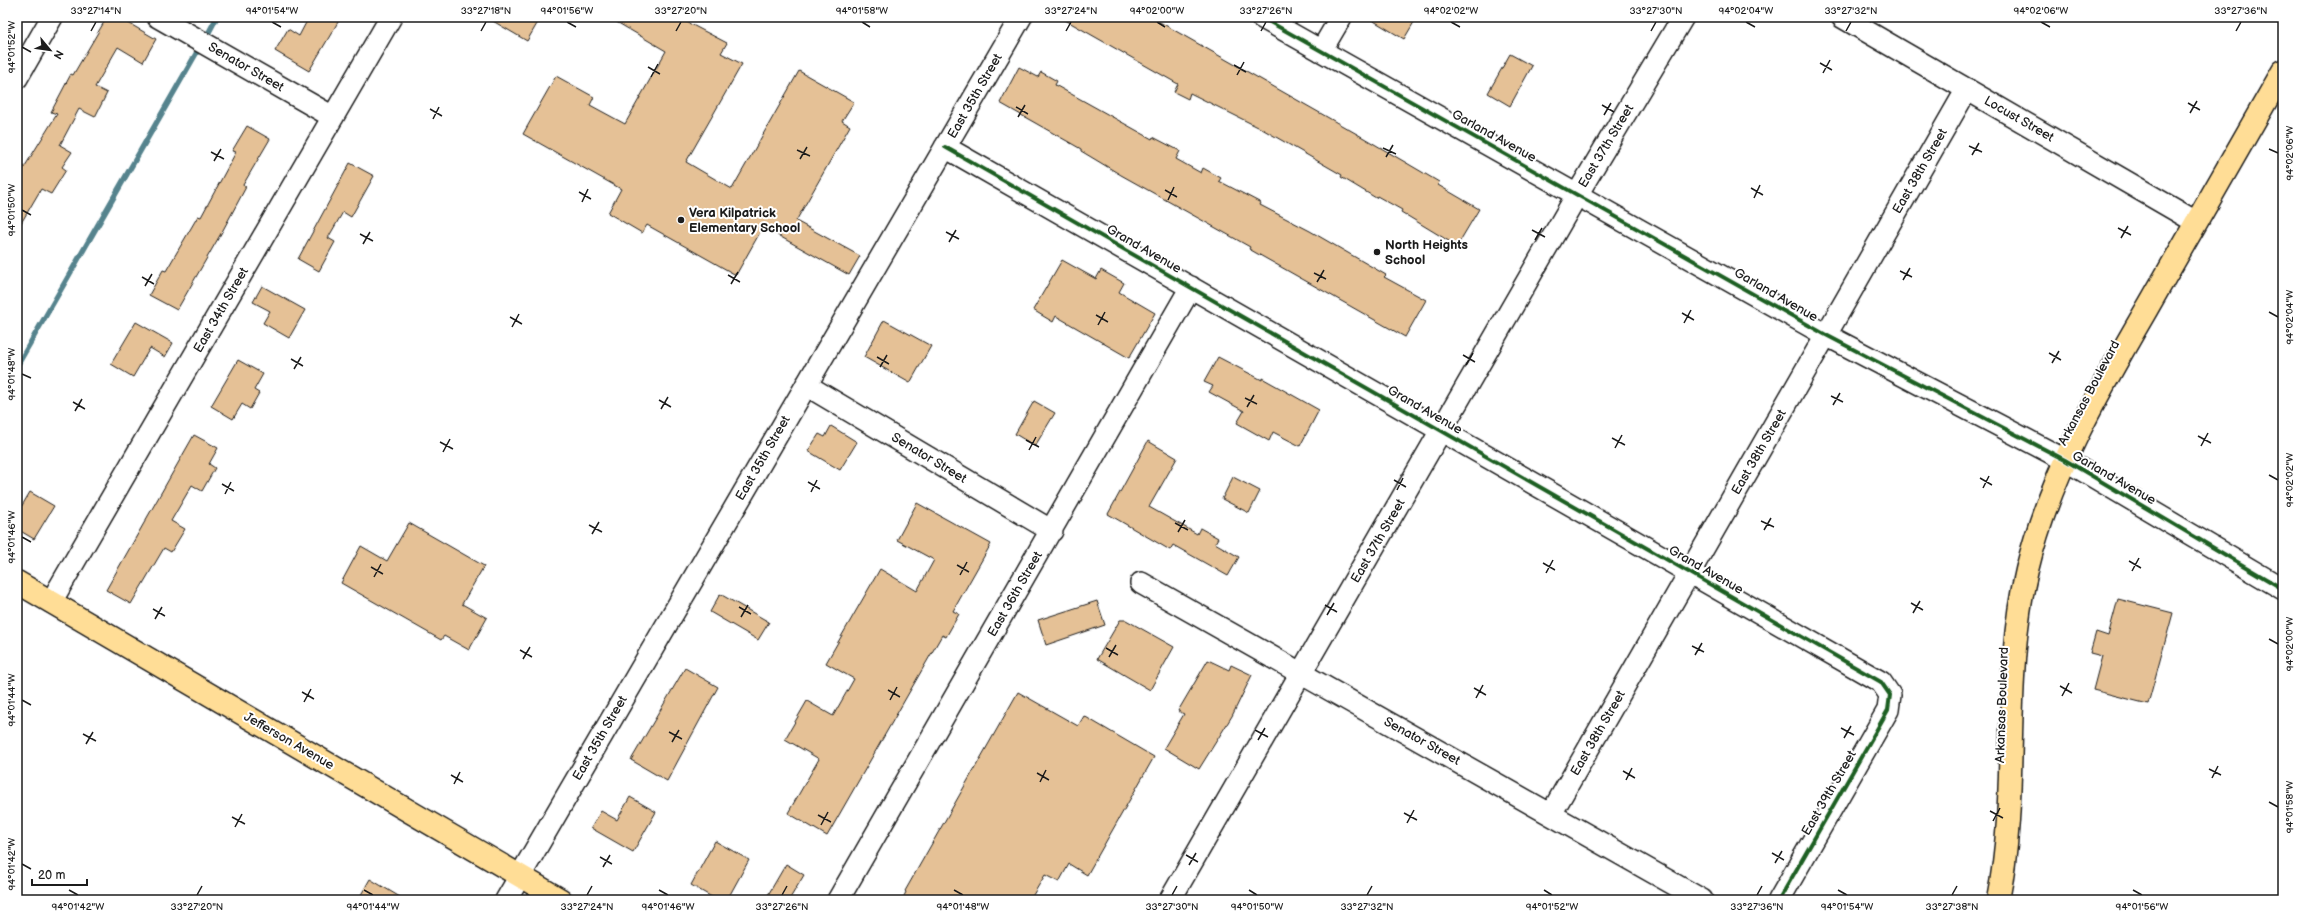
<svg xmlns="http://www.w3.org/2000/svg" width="2300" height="917" font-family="'Balsamiq Sans',sans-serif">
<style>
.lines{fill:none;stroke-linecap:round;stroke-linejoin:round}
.stream{stroke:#54838d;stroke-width:5.5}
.building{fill:#e5c196;stroke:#1c1c1c}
.minor-casing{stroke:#1c1c1c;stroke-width:24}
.major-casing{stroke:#1c1c1c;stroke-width:25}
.minor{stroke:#fff;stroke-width:21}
.major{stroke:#ffdd96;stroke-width:22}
.cycleway-casing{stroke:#fff;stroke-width:6}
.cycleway{stroke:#1b5e20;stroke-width:4}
.ticks{fill:none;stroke:#1c1c1c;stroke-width:1.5}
.poi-dot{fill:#1c1c1c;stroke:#fff;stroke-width:1.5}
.labels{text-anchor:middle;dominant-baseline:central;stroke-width:4;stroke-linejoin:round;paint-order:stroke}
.street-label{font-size:13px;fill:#1c1c1c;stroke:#fff}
.poi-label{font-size:13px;font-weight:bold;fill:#1c1c1c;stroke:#fff;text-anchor:start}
.neatline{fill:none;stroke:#1c1c1c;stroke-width:1.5}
.ticks-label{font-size:10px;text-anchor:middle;fill:#1c1c1c}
</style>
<rect width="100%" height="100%" fill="#fff"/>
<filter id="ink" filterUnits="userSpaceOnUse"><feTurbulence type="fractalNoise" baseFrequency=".025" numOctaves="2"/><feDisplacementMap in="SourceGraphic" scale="8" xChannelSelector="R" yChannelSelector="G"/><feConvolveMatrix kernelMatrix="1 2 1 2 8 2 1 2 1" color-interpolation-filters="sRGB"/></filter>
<g filter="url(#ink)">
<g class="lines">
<path class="stream" d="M209,32L217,17
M17,366L197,52"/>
</g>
<path class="building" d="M107,17H118L156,39L143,62L118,47L95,87L107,93L95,117L79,109L60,145L72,152L62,167L66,170L51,194L41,189L17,230V179L57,114L51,112L71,74L73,75Z
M309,17H341L309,71L275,51L288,29L299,36Z
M486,17H541L527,41Z
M608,17H677L727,43L721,53L742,64L686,162L732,189L799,71L854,102L842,121L850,126L796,221L860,256L849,275L763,227L736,275L647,225L642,233L608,213L621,189L523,134L556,76L594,97L590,105L625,124L666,51Z
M1060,17H1151L1364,138L1439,182L1438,185L1479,209L1457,246L1401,212L1402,210L1377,196L1376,198L1341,177L1342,175L1262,129L1190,93L1188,99L1174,92L1178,84Z
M1367,17H1417L1404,39Z
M1510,54L1532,66L1510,106L1488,93Z
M1019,67L1038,77L1041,72L1057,81L1055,85L1152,139L1153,137L1180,151L1176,159L1201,173L1203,168L1221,178L1219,181L1261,203L1260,205L1310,231L1386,275L1384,277L1426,300L1405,337L1249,249L1250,247L1121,175L1081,151V149L1000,103Z
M247,126L270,139L243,185L246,187L223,230L177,310L149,295L163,270L166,271L198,216L201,217L236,152L232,151Z
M350,163L374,176L351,217L343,212L328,238L335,242L319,271L298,259Z
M1062,260L1096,279L1101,270L1124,283L1119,292L1155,313L1129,358L1056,316L1053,322L1033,310Z
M262,286L305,310L289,338L263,323L270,311L253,302Z
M884,320L931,346L910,383L864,357Z
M136,322L173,343L165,357L150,348L133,377L111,364Z
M1218,357L1262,380V378L1319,410L1300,446L1273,432L1269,441L1237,423L1244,411L1209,392L1213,386L1204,382Z
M238,360L263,374L254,390L259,393L250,409L242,404L233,419L211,406Z
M1034,401L1055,413L1035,446L1015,434Z
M831,426L857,442L840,470L808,451L819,434L825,437Z
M194,435L218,448L209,464L215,468L202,491L192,485L171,521L185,529L171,552L164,548L131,604L106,590Z
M1148,441L1177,458L1149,507L1197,534L1200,528L1218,538L1215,543L1239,557L1228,576L1173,545L1170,550L1108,514Z
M1233,477L1260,491L1249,513L1222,499Z
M30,492L54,506L34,539L17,529V514Z
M917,503L991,544L953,611L959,614L946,637L942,635L827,836L788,813L819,759L785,739L807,701L833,716L854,679L826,663L880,569L917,591L934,560L897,540Z
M409,523L484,566L462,604L487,618L469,650L444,636L441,640L341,583L361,546L387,561Z
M720,594L769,622L758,640L710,612Z
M2118,599L2173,613L2148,704L2093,690L2102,656L2090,653L2096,632L2108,636Z
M1097,601L1105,625L1046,645L1038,620Z
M1120,620H1126L1174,647L1150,690L1097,659Z
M1208,660L1229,670L1231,665L1252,675L1232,716L1199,769L1164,748L1184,714L1178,711Z
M685,668L718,687L667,781L631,760Z
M1018,692L1078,726L1084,716L1154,757L1087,875L1069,864L1059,882L1045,875L1030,900H902L906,892L905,891Z
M630,797L656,812L633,852L591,828L601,811L617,820Z
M715,841L749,860L727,900H717L691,885Z
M786,864L804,875L789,900H765Z
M370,879L405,900H358Z"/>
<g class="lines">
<g class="minor-casing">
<path id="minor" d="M158,17L333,117
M1261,17L1826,335L2065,460L2283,589
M1842,17L2196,222
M1321,51L1341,17
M17,78L52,17
M945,147L1881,682L1890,695L1888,710L1779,900
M806,385L1052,531
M1141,583L1702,900
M51,602L391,17
M1551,814L1967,89
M506,900L1021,17
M838,900L1191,287
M1170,900L1578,193L1683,17"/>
</g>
<g class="major-casing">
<path id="major" d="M17,582L561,900
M1998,900C2020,791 2001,678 2027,570C2050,474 2100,389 2149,305C2193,227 2238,149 2283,71"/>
</g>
<use href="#minor" class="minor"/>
<use href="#major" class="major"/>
<g class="cycleway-casing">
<path id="cycleway" d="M1261,17L1826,335L2065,460L2283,589
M945,147L1881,682L1890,695L1888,710L1779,900"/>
</g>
<use href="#cycleway" class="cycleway"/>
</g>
</g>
<path class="ticks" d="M272,22L281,27M567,22L576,27M862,22L870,27M1157,22L1165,27M1451,22L1460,27M1746,22L1755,27M2041,22L2050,27M91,31L96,22M481,31L486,22M676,31L681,22M1066,31L1071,22M1261,31L1266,22M1651,31L1656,22M1846,31L1851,22M2236,31L2241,22M22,47L31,52M1820,63L1832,70M1234,65L1246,72M648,67L660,74M1823,73L1830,60M1237,75L1244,62M651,77L658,64M2188,103L2200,110M1602,105L1614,112M1016,107L1028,114M430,109L442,116M2190,113L2197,101M1604,115L1611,103M1018,117L1025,105M433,119L439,107M1969,146L1982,152M1383,148L1396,154M2269,149L2278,153M797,150L810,156M211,152L224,159M1972,155L1979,143M1386,157L1393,145M800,159L807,147M214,161L221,149M1751,188L1763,195M1165,190L1177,197M579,192L591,199M1754,198L1760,185M1168,200L1174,187M582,202L588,189M22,210L31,215M2118,228L2131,235M1532,230L1545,237M946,232L959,239M360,234L373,241M2121,238L2128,226M1535,240L1542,228M949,242L956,230M363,244L370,232M1900,271L1912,277M1314,273L1326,279M728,275L740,282M142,277L154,284M1903,280L1910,268M1317,282L1324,270M731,284L738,272M145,286L152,274M2269,312L2278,317M1682,313L1694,320M1096,315L1108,322M510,317L522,324M1684,323L1691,310M1098,325L1105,312M512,327L519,314M2049,353L2061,360M1463,355L1475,362M877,357L889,364M291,359L303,366M2052,363L2059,351M1466,365L1473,353M880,367L887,355M294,369L301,357M22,374L31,378M1831,396L1843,402M1245,398L1257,404M659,400L671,407M73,402L85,409M1833,405L1840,393M1247,407L1254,395M661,409L668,397M75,411L82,399M2198,436L2211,443M1612,438L1625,445M1026,440L1039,447M440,442L453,449M2201,446L2208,433M1615,448L1622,435M1029,450L1036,437M443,452L450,439M2269,475L2278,480M1980,478L1992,485M1394,480L1406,487M808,482L820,489M222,484L234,491M1983,488L1989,476M1397,490L1403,478M811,492L817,480M225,494L231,482M1761,521L1774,527M1175,523L1188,530M589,525L602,532M1764,530L1771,518M1178,532L1185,520M592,534L599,522M22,537L31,542M2129,561L2141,568M1543,563L1555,570M957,565L969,572M371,567L383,574M2132,571L2139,558M1546,573L1553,560M960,575L967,562M374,577L381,564M1911,603L1923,610M1325,605L1337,612M739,607L751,614M153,609L165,616M1913,613L1920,601M1327,615L1334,603M741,617L748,605M155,619L162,607M2269,639L2278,644M1692,646L1704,652M1106,648L1118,655M520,650L532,657M1695,655L1702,643M1109,657L1116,645M523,659L530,647M2060,686L2072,693M1474,688L1486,695M888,690L900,697M302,692L314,699M2062,696L2069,683M1476,698L1483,685M22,700L31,705M890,700L897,687M304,702L311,689M1841,728L1854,735M1255,730L1268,737M669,732L682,739M83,734L96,741M1844,738L1851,726M1258,740L1265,728M672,742L679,730M86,744L93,732M2209,769L2221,775M1623,771L1635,778M1037,773L1049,780M451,775L463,782M2212,778L2218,766M1626,780L1632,768M1040,782L1046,770M454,784L460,772M2269,802L2278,807M1990,811L2003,818M1404,813L1417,820M818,815L831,822M232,817L245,824M1993,821L2000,808M1407,823L1414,810M821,825L828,812M235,827L242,814M1772,853L1784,860M1186,855L1198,862M600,857L612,864M1775,863L1782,851M22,864L31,869M1189,865L1196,853M603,867L610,855M69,890L78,895M364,890L373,895M659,890L668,895M954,890L963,895M1249,890L1257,895M1544,890L1552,895M1838,890L1847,895M2133,890L2142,895M197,895L202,886M587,895L592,886M782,895L787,886M1172,895L1177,886M1367,895L1372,886M1757,895L1762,886M1952,895L1957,886"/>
<g class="poi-dot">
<circle cx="681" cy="220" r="4"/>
<circle cx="1377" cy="252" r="4"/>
</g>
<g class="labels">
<g class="street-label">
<text transform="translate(246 67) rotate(30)">Senator Street</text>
<text transform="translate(975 96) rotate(-60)">East 35th Street</text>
<text transform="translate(2019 119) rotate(30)">Locust Street</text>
<text transform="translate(1494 136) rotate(29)">Garland Avenue</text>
<text transform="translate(1606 146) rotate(-59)">East 37th Street</text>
<text transform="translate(1920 171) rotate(-60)">East 38th Street</text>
<text transform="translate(1144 249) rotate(30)">Grand Avenue</text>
<text transform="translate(1776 295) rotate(30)">Garland Avenue</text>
<text transform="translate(221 310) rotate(-60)">East 34th Street</text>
<text transform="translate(2089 393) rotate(-62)">Arkansas Boulevard</text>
<text transform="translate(1425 410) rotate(30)">Grand Avenue</text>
<text transform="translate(1759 452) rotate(-60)">East 38th Street</text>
<text transform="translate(763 458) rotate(-60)">East 35th Street</text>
<text transform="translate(929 458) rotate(31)">Senator Street</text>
<text transform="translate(2114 478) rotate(30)">Garland Avenue</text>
<text transform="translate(1378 541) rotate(-60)">East 37th Street</text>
<text transform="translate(1706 570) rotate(30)">Grand Avenue</text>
<text transform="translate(1015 594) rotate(-60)">East 36th Street</text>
<text transform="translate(2002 705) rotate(-88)">Arkansas Boulevard</text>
<text transform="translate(1598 733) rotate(-60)">East 38th Street</text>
<text transform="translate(600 738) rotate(-60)">East 35th Street</text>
<text transform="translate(289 741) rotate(30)">Jefferson Avenue</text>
<text transform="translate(1422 741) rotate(29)">Senator Street</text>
<text transform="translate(1829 793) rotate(-60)">East 39th Street</text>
</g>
<g class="poi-label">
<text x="689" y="213">Vera Kilpatrick<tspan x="689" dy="15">Elementary School</tspan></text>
<text x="1385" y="245">North Heights<tspan x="1385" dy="15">School</tspan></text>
</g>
</g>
<rect width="2300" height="917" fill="none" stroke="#fff" stroke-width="44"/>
<g transform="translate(50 50) rotate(119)" stroke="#ffffff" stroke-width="3" paint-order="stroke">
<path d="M0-3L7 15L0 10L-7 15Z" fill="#1c1c1c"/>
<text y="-6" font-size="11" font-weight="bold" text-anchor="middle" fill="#1c1c1c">N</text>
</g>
<path d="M32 879v6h55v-6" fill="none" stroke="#1c1c1c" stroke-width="2"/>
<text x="38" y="879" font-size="12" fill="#1c1c1c" stroke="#ffffff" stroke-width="3" paint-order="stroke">20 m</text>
<rect x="22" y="22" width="2256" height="873" class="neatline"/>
<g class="ticks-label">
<text x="96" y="14">33°27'14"N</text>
<text x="272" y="14">94°01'54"W</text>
<text x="486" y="14">33°27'18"N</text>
<text x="567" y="14">94°01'56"W</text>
<text x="681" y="14">33°27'20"N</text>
<text x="862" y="14">94°01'58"W</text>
<text x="1071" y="14">33°27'24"N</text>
<text x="1157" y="14">94°02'00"W</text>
<text x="1266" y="14">33°27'26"N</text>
<text x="1451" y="14">94°02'02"W</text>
<text x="1656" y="14">33°27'30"N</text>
<text x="1746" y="14">94°02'04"W</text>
<text x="1851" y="14">33°27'32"N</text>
<text x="2041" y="14">94°02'06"W</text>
<text x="2241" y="14">33°27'36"N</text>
<text transform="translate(11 47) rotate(-90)" y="4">94°01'52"W</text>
<text transform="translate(2289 153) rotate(-90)" y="4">94°02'06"W</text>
<text transform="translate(11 210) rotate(-90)" y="4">94°01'50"W</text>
<text transform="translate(2289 317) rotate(-90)" y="4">94°02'04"W</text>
<text transform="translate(11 374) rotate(-90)" y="4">94°01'48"W</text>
<text transform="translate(2289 480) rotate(-90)" y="4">94°02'02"W</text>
<text transform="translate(11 537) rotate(-90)" y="4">94°01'46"W</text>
<text transform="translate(2289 644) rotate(-90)" y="4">94°02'00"W</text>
<text transform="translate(11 700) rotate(-90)" y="4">94°01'44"W</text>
<text transform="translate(2289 807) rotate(-90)" y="4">94°01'58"W</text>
<text transform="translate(11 864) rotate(-90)" y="4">94°01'42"W</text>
<text x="78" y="910">94°01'42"W</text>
<text x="197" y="910">33°27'20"N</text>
<text x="373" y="910">94°01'44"W</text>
<text x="587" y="910">33°27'24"N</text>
<text x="668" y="910">94°01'46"W</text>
<text x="782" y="910">33°27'26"N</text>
<text x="963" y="910">94°01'48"W</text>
<text x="1172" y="910">33°27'30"N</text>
<text x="1257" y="910">94°01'50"W</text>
<text x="1367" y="910">33°27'32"N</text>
<text x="1552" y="910">94°01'52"W</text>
<text x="1757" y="910">33°27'36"N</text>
<text x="1847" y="910">94°01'54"W</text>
<text x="1952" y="910">33°27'38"N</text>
<text x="2142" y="910">94°01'56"W</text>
</g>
</svg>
